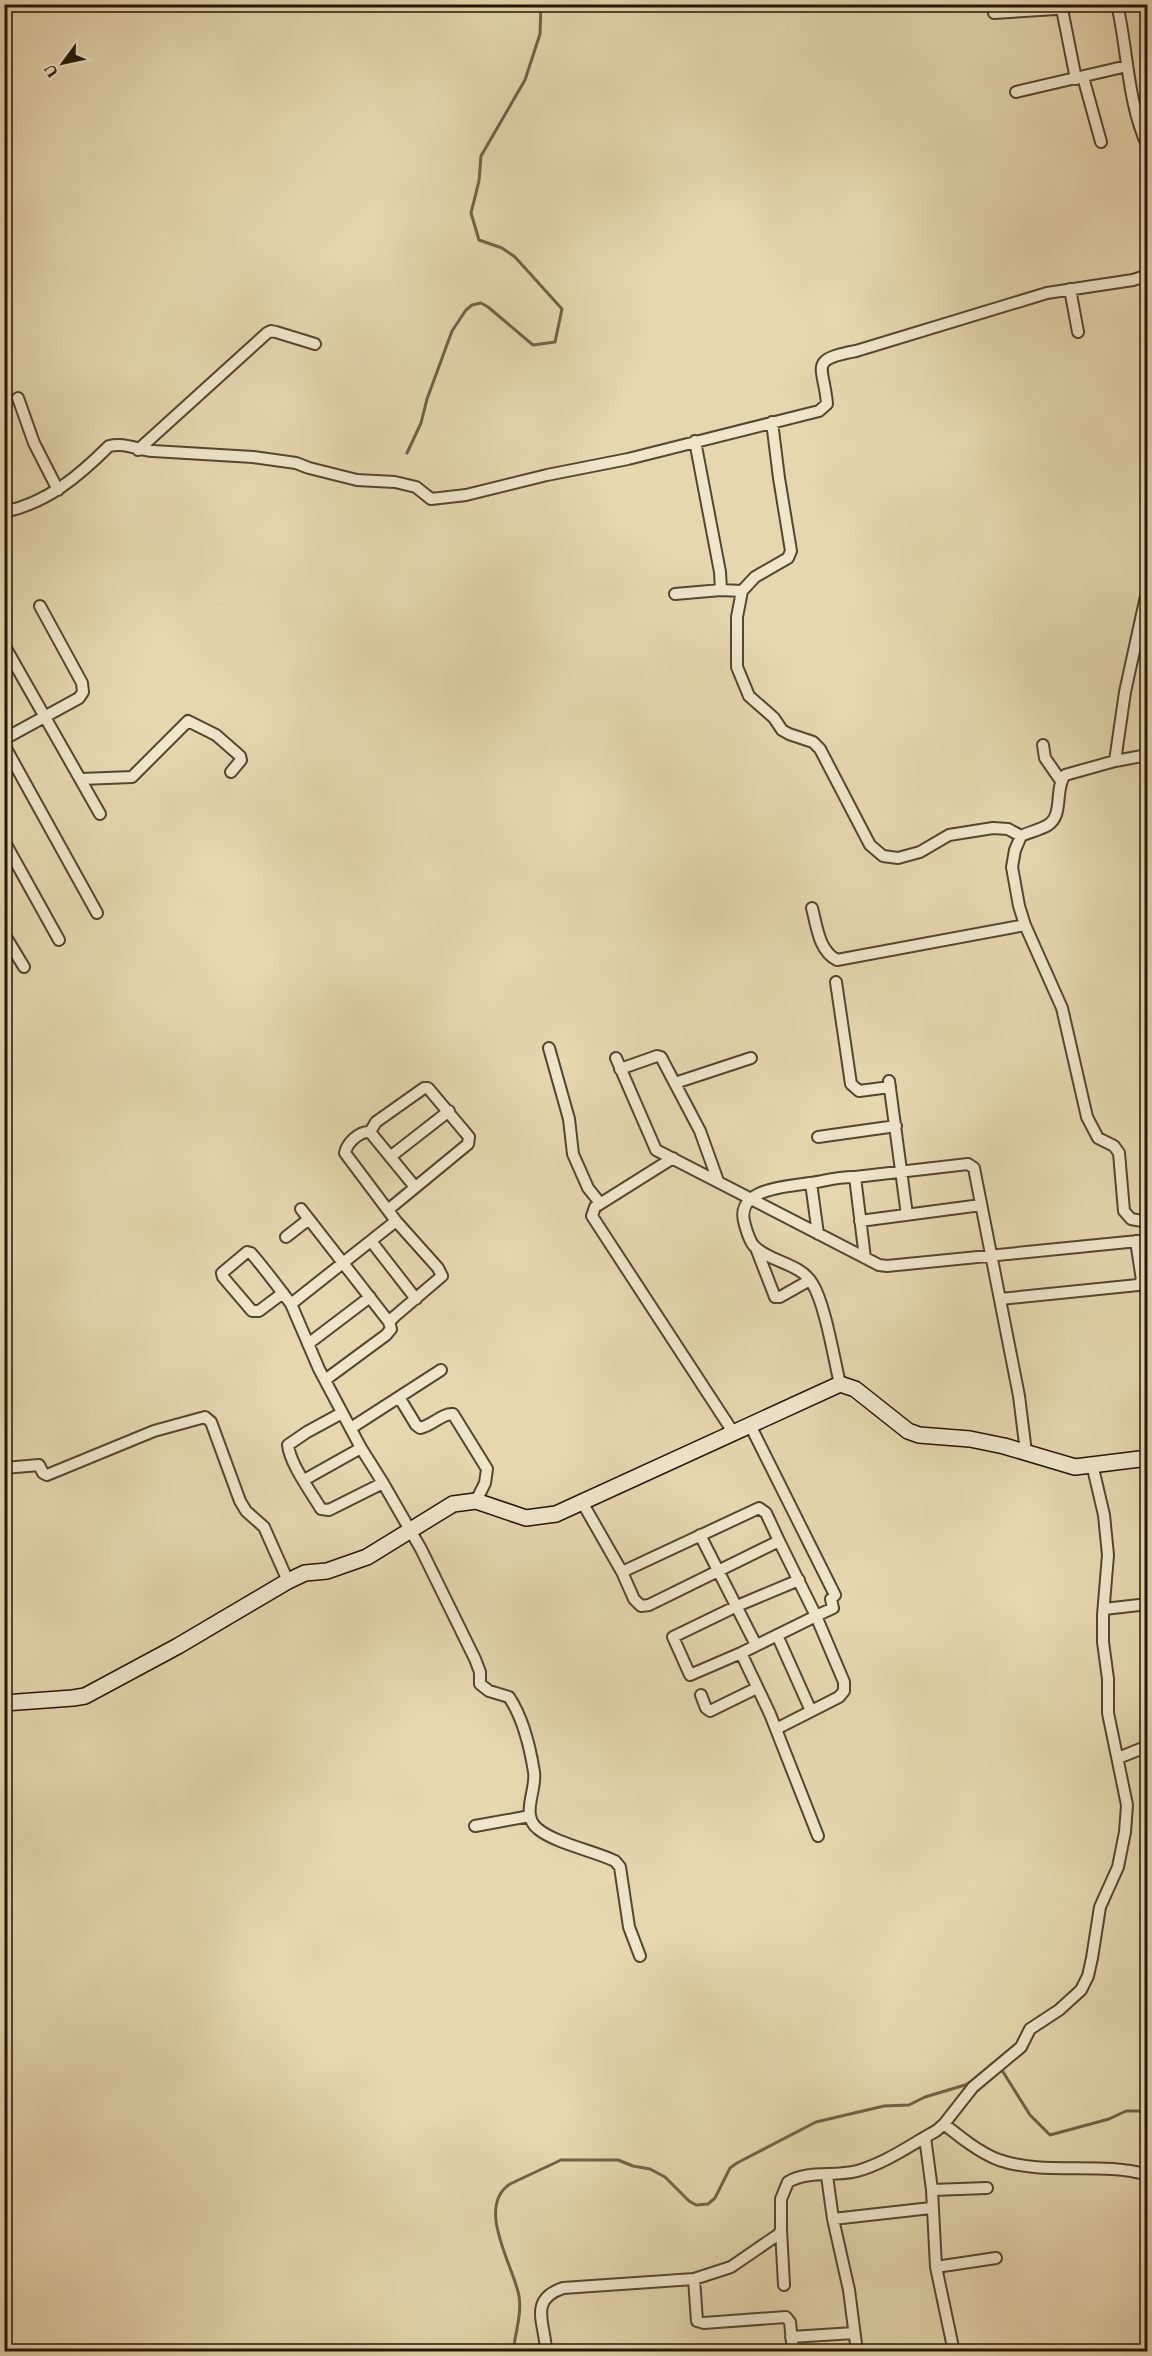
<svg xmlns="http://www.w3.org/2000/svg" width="1152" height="2356" font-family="'EB Garamond',serif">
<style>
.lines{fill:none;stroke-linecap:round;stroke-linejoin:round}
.stream{stroke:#726248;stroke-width:3}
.street-casing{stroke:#56462f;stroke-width:14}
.secondary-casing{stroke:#261504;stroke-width:18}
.street{stroke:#efe5cb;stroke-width:10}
.secondary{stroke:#efe5cb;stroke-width:15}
</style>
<rect width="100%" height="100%" fill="#e6d7af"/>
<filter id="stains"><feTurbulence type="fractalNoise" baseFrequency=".00333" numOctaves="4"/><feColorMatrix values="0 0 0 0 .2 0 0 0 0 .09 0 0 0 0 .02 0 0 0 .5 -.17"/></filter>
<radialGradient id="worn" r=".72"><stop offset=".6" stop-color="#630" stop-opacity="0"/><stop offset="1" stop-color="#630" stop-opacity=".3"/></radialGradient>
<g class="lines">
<path class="stream" d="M407,453L421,423L427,399L452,331L466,310L472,305L481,303L488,307L533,345L555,342L562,309L515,257L502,248L479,240L471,213L479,181L481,156L525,80L540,34L541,4
M1000,2067L1030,2115L1050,2135L1109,2119L1126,2111H1148
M513,2352C515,2334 522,2314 519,2296C514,2267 475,2207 510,2184L561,2160H618L633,2166L650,2169L665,2177L689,2201L696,2205L708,2204L715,2198L730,2168L737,2163L816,2122L884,2106L909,2105L925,2097L965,2085L974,2080"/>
<g class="street-casing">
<path id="street" d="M1117,4C1128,51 1127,102 1148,147
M1056,9H1062L1076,79
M994,13L1056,9L1055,4
M1083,77L1101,142
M1016,92L1127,66
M1070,289L1078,332
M18,398L34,443L58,490
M772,422L779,478L791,551L788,558L755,577L742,591L737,617V667L749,696L774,718L782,730L789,734L813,742L820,749L870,845L883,856L898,858L920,852L949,835L993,828L1008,829L1021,836
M695,441L720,572L721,590L742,591
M138,450L267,333L271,331L276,332L315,344
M4,512C47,503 79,476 109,446C125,442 137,450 153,451L253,457L296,463L309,468L357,480L395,482L416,487L431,499L466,495L547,475L628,459L819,411L827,404C824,366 807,360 856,351L1047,293L1133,280L1148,275
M1148,587L1125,692L1115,761L1065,775C1054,789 1064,815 1048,825C1040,830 1029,832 1021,836L1015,850L1012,867L1019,906L1025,925L1062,1008L1087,1117L1098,1138L1114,1146L1119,1153L1124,1211L1131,1219L1148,1222
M675,594L721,590
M4,645L100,814
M4,739L79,698L83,692L82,683L40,606
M4,745L97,913
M1043,745L1045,758L1061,781
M1115,761L1148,755
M81,779L132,777L188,721L216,735L240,756L241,760L231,772
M4,841L59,940
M812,908C817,927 819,951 837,960L1025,925
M4,934L24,967
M836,982L851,1084L859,1091L890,1087
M549,1048L569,1119L573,1154L588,1188L600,1203
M616,1058L656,1150L879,1265L887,1266L1148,1240
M620,1069L657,1056L661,1057L700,1131L718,1181
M889,1081L907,1215
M675,1083L751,1058
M370,1132C359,1131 347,1143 345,1153L396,1221L291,1304L319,1369L361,1448L383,1483L421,1549L475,1659L480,1672V1684L489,1691L509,1697C523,1718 530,1747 534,1772C537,1790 520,1815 538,1829C555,1843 594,1851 615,1861L620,1867L629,1927L640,1956
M370,1132L376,1122L424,1088H428L469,1137L468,1144L389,1209
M370,1132L415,1187
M818,1137L896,1126
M390,1157L449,1111
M673,1158L595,1207L592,1216L733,1432
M811,1183L818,1234
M301,1209L389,1322
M860,1221L981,1205
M286,1237L309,1219
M371,1241L416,1299
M756,1248L775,1297H780L810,1280
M865,1258L855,1177L968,1164L974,1168L1019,1396L1026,1452
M283,1293L259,1311H252L223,1277L222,1273L247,1252L251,1253C265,1269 278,1287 291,1304
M1000,1299L1138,1285L1142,1280L1136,1241
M308,1344L370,1297
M325,1380L386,1335L391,1329L389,1322L395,1316L442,1276L438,1268L396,1221
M840,1384C834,1359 825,1303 812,1283C800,1263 769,1262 754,1246C749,1240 747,1232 745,1225C733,1188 786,1187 810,1183C825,1181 840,1176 855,1177
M399,1397L416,1425L420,1428C432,1426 442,1413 453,1414L487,1469L485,1483L476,1501
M342,1413L307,1432L288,1445C290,1464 311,1492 321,1509L329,1510L383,1483
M750,1425L835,1595L831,1599L833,1608L816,1616L844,1682V1691L839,1697L776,1729
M351,1428L441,1370
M4,1468L39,1465L43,1473L47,1475L154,1431L205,1417L211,1422L240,1501L246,1511L264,1527L288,1581
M304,1480L361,1448
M582,1502L622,1572L634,1599L641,1606L649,1605L779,1541L816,1616L741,1653L770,1714L818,1836
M700,1535L756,1645
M622,1572L759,1508L766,1513L779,1541
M1104,1609L1148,1604
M777,1635L811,1711
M741,1653L690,1675L673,1637L737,1606L799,1580
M701,1695L706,1708L710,1711L757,1688
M1118,1758L1148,1746
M475,1826L530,1816
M944,2124C960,2137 980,2153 999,2160C1046,2176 1100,2161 1148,2175
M925,2137L932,2190L936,2267L954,2352
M827,2176L833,2219L849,2290L857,2352
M932,2190L987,2188
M833,2219L931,2208
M781,2230L784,2285
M936,2267L996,2258
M694,2279L697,2321L704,2323L786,2317L790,2322L793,2352
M791,2337L854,2333
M546,2352C546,2325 527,2300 563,2288L694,2279L731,2267L779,2234L781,2230V2199L788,2182C808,2170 834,2177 857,2171C886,2163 910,2145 936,2131L944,2124L973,2087L1021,2047L1030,2029L1059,2010L1081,1990L1088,1976L1092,1958L1100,1907L1118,1867L1125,1832L1127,1805L1108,1713V1679L1103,1642V1615L1108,1555L1104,1515L1092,1464"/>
</g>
<g class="secondary-casing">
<path id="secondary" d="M4,1703L73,1698L85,1696L178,1646L288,1581L305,1573L327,1571L367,1557L453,1504L476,1501L526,1518L556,1514L840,1384L855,1389L908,1431L919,1435L970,1439L1004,1446L1075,1467L1148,1458"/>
</g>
<use href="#street" class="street"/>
<use href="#secondary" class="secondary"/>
</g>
<rect width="1152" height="2356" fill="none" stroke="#e6d7af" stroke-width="24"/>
<rect x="6" y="6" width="1140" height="2344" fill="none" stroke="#261504" stroke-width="3"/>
<rect x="12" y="12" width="1128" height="2332" fill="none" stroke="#261504" stroke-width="1.5"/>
<g transform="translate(63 63) rotate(237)" stroke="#efe5cb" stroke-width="4.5" paint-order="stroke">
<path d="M0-4.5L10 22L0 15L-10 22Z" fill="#261504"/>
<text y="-9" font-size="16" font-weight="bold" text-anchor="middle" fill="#261504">U</text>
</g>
<rect width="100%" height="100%" filter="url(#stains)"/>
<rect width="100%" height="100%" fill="url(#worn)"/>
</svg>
